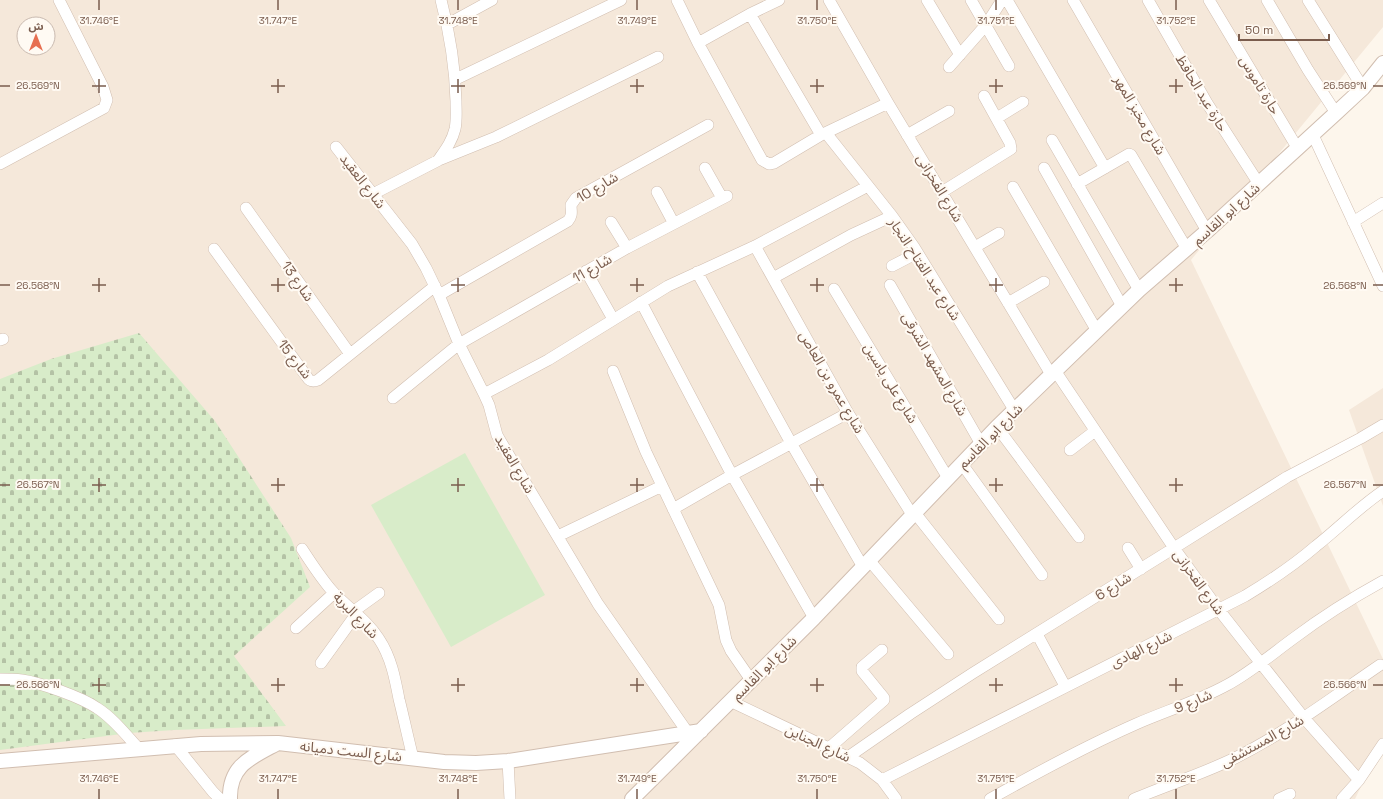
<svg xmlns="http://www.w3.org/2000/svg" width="1383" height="799" font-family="'Space Grotesk','Noto Sans Arabic',sans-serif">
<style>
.residential{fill:#f5e8da;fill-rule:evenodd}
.cemetery{fill:url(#cemetery-stones)}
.pitch{fill:#d8ecc9}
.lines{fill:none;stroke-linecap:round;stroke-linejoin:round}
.minor-casing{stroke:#d1beb0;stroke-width:12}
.tertiary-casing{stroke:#d1beb0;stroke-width:16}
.minor{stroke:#fff;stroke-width:11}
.tertiary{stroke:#fff;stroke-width:14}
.ticks{fill:none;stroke:#7a5c4d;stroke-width:1.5}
.labels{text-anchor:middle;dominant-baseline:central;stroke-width:4;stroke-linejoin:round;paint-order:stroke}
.street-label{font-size:14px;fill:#7a5c4d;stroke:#fffaf3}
.ticks-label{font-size:10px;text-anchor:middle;fill:#7a5c4d;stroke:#fffaf3;stroke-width:4;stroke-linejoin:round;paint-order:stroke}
</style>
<defs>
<pattern id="cemetery-stones" width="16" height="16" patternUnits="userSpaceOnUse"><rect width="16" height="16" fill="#d8ecc9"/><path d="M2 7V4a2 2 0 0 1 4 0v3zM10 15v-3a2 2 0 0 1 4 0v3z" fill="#b4c2a5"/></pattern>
</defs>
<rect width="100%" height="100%" fill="#fdf6ec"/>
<path class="residential" d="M0,0H1383V27L1191,260L1383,659V741L1355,799H0ZM24,24H48V48H24Z
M1383,388V506L1349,410Z"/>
<path class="cemetery" d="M139,333L215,421L291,538L310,587L234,656L286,726L174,730L129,733L0,750V379L51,359Z"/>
<path class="pitch" d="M465,453L545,595L451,647L371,505Z"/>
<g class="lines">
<g class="minor-casing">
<path id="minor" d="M677,0L698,43L762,160L769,164L774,163L821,135L888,103
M829,0L888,103L1052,376
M927,0L960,55
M971,0L1009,66
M1007,0L1105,168
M1073,0L1207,231
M1148,0L1207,103L1259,184
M1209,0L1298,149
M1267,0L1308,70L1336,113
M1308,0L1363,88
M750,14L821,135
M448,24L492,0
M698,43L750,14L779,0
M949,67L986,25L1002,0
M456,79L621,0
M997,118L1023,102
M826,133L892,216L914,247L1015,411
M907,135L949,111
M1313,135L1383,286
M1052,140L1139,290
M336,147L412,244L426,268L439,295L459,344L484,394L489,405L497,435L501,442L598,604L688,733
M439,159C446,149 452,141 455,129C457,120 456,110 456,101C455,66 450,34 441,0
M0,164L104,108L107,100L103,87L59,0
M705,168L722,198
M1044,168L1122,306
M1077,184L1129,154L1131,155L1187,249
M1013,187L1097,331
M657,192L673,222
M942,192L1011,149L1010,143L984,96
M373,194L439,160L496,137L658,57
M246,208L350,354
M611,222L627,248
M1353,222L1383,203
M755,246L848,413L913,516
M975,247L999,233
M214,249L307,377C310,382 313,382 318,380L435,286
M892,266L917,253
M586,271L613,319
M697,272L791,443L863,567
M773,278L851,235L892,216
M890,285L981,444
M834,289L948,478
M439,295L568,221C573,215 571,211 571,205L576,198L708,125
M641,302L732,475L814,618
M1008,303L1044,282
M0,340L3,339
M613,371L646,452L719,605L726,640L731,651L751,680
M1056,372L1174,548L1219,610L1304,718L1359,780
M484,394L548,360L668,286L755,246L868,186
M393,398L459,344L627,248L727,196
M997,427L1079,537
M1070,450L1095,431
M962,464L1042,575
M673,509L732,475L848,413
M915,513L999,619
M558,536L662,486
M1128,548L1141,569
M302,549C312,564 322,580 334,593C349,609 367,620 379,639C391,657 395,678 399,699C404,719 408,738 413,758
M869,560L948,654
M354,611L379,593
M296,628L334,593
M1037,634L1065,686
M321,663L357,613
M0,679C7,679 14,679 22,680C41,683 81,697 97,708C113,718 126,735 139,749
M730,701L860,763L882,780L896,799
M175,745L213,792L220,799
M829,748L884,700V698L862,671V667L882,650
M848,757L910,714L973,673L1174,548L1287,477L1361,438L1383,425
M508,761L510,799
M882,780L1245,596C1270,581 1294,565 1316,546C1339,528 1359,507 1383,491
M990,799C1038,772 1086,746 1136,724C1166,711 1198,701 1227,685C1251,672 1272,654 1294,638C1322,617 1352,598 1383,581
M1134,799C1167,785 1202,774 1235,758C1287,732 1333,697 1380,665
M1279,799L1290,794
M1342,799L1359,780L1383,744"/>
</g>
<g class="tertiary-casing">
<path id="tertiary" d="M0,761L201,744L278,743L444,762L476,763L508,761L701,731
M230,799C229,766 250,758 276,744
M632,799L814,618L997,427L1139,290L1207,231L1336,113L1363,88L1383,63"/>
</g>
<use href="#minor" class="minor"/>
<use href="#tertiary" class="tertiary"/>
</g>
<path class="ticks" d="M99,0V10M278,0V10M458,0V10M637,0V10M817,0V10M996,0V10M1176,0V10M99,79V93M278,79V93M458,79V93M637,79V93M817,79V93M996,79V93M1176,79V93M0,86H10M92,86H106M271,86H285M451,86H465M630,86H644M810,86H824M989,86H1003M1169,86H1183M1373,86H1383M99,278V292M278,278V292M458,278V292M637,278V292M817,278V292M996,278V292M1176,278V292M0,285H10M92,285H106M271,285H285M451,285H465M630,285H644M810,285H824M989,285H1003M1169,285H1183M1373,285H1383M99,478V492M278,478V492M458,478V492M637,478V492M817,478V492M996,478V492M1176,478V492M0,485H10M92,485H106M271,485H285M451,485H465M630,485H644M810,485H824M989,485H1003M1169,485H1183M1373,485H1383M99,678V692M278,678V692M458,678V692M637,678V692M817,678V692M996,678V692M1176,678V692M0,685H10M92,685H106M271,685H285M451,685H465M630,685H644M810,685H824M989,685H1003M1169,685H1183M1373,685H1383M99,789V799M278,789V799M458,789V799M637,789V799M817,789V799M996,789V799M1176,789V799"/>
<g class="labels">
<g class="street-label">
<text transform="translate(1260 85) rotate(59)">حارة تاموس</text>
<text transform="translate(1202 93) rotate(59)">حارة عبد الحافظ</text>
<text transform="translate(1140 115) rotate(60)">شارع مخبز المهر</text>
<text transform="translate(363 181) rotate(52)">شارع العقيد</text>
<text transform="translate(597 187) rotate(-31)">شارع 10</text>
<text transform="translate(940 188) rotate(59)">شارع الفخرانى</text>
<text transform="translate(1226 214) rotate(-42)">شارع ابو القاسم</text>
<text transform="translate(592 268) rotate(-30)">شارع 11</text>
<text transform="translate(925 269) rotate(57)">شارع عبد الفتاح النجار</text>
<text transform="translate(298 281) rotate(55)">شارع 13</text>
<text transform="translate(295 359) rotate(52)">شارع 15</text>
<text transform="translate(935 364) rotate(60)">شارع المشهد الشرقى</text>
<text transform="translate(832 382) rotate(60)">شارع عمرو بن العاص</text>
<text transform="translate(891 383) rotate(59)">شارع على ياسين</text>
<text transform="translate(990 436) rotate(-45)">شارع ابو القاسم</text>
<text transform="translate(515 464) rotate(60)">شارع العقيد</text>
<text transform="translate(1199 582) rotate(54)">شارع الفخرانى</text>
<text transform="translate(1113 586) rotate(-32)">شارع 6</text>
<text transform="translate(356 615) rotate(46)">شارع البربة</text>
<text transform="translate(1141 649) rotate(-26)">شارع الهادى</text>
<text transform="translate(764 668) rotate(-45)">شارع ابو القاسم</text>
<text transform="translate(1193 701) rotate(-23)">شارع 9</text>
<text transform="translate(1262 741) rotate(-29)">شارع المستشفى</text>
<text transform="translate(818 743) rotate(25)">شارع الجناين</text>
<text transform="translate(351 751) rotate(6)">شارع الست دميانه</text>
</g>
</g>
<g class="ticks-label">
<text x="99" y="24">31.746°E</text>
<text x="278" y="24">31.747°E</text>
<text x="458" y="24">31.748°E</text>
<text x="637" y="24">31.749°E</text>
<text x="817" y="24">31.750°E</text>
<text x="996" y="24">31.751°E</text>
<text x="1176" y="24">31.752°E</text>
<text x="38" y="89">26.569°N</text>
<text x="1345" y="89">26.569°N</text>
<text x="38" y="289">26.568°N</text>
<text x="1345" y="289">26.568°N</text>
<text x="38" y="488">26.567°N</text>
<text x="1345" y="488">26.567°N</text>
<text x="38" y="688">26.566°N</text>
<text x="1345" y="688">26.566°N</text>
<text x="99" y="782">31.746°E</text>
<text x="278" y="782">31.747°E</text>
<text x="458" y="782">31.748°E</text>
<text x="637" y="782">31.749°E</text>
<text x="817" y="782">31.750°E</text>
<text x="996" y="782">31.751°E</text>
<text x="1176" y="782">31.752°E</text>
</g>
<g transform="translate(36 36)"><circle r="19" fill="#fffaf3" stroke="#cabbb1"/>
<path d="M0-3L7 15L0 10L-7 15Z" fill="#e76f51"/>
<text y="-6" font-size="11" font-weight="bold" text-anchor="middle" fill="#7a5c4d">ش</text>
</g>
<path d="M1239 34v6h90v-6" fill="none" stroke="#7a5c4d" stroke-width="2"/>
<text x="1245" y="34" font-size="12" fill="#7a5c4d" stroke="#fffaf3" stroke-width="3" paint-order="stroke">50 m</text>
</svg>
